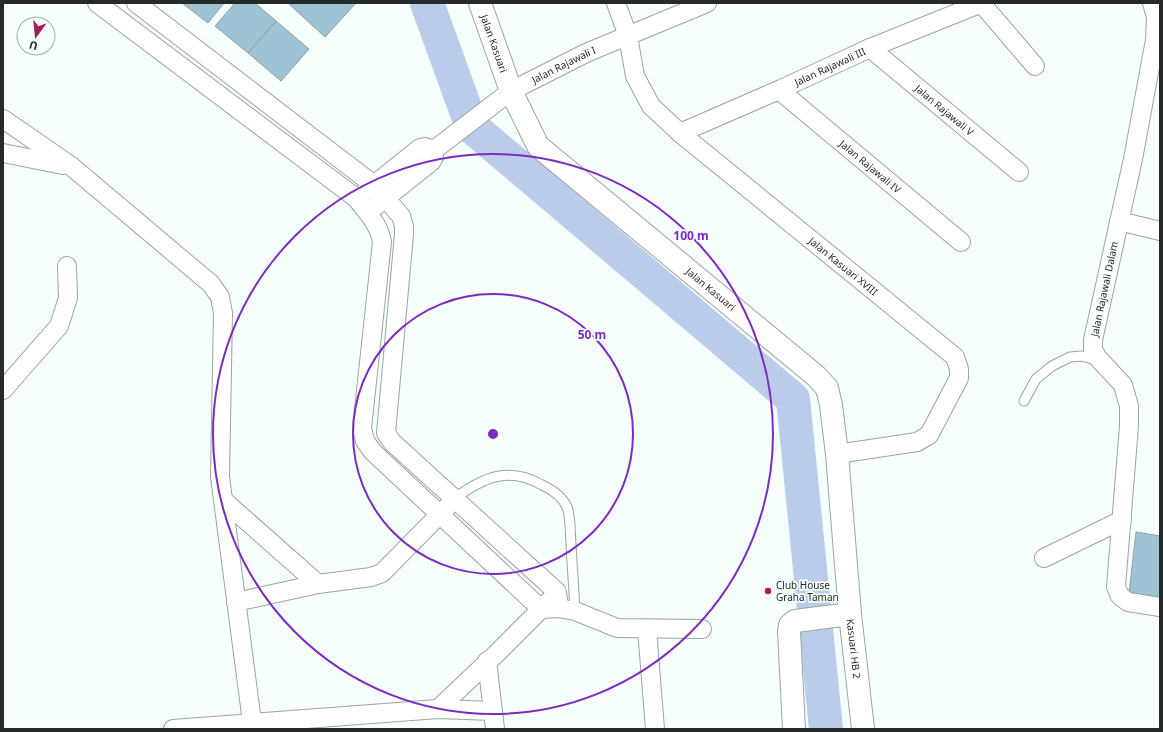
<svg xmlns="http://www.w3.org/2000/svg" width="1163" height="732" font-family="'Noto Sans',sans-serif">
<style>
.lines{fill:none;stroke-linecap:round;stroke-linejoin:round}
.river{stroke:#baccea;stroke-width:34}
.building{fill:#9ec3d4;stroke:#979da0}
.service-casing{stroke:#9ca3a3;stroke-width:11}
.minor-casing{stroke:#9ca3a3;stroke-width:20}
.secondary-casing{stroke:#9ca3a3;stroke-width:24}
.service{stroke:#fff;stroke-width:9}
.minor{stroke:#fff;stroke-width:18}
.secondary{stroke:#fff;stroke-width:22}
.ring{fill:none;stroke:#7b2cbf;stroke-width:2}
.poi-dot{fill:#a71b5e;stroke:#f5fdfd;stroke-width:1.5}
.labels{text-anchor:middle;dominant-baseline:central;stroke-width:3.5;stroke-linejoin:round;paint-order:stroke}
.street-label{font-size:10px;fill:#272a2a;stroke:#f5fdfd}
.poi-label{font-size:10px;fill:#272a2a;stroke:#f5fdfd;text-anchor:start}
.centre{fill:#7b2cbf;stroke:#f5fdfd;stroke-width:2}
.ring-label{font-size:12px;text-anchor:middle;font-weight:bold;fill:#7b2cbf;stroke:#f5fdfd;stroke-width:3.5;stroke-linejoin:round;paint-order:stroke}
</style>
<rect width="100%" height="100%" fill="#f5fdfd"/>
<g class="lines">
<path class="river" d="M427,3L472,127L793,399L826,729"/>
</g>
<path class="building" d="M182,3H224L208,23Z
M235,3H255L276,21L248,53L215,26Z
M291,3H356L325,37L289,4Z
M276,21L309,49L281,81L248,53Z
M1136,532L1160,536V598L1129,593Z"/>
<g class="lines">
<g class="service-casing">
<path id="service" d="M1024,401L1036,379L1052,366L1070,357L1082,356L1099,361
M455,498C484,477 509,466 542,485C553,490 562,496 567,507C571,518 570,532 571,544C572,566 574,589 575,611"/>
</g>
<g class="minor-casing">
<g id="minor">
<path d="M97,3L356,198C367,212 379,224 382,242L362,428L365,441L373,452L541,609L559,608L575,611L617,628L702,629"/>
<path d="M136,3L374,185L401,216L404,226V234L386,433L392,442L557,592L559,608"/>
<path id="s1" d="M616,3L628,36L635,76L651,106L680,133L955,357L959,369V378L929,435L917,442L837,454"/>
<path d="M981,3L1035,66"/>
<path d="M1152,3L1156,17L1155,40L1133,159L1093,340V349L1097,357L1123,385L1129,406V426L1116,587L1120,596L1128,602L1160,607"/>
<path id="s2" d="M870,48L1019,172"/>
<path id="s3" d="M779,90L961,242"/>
<path d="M3,119L71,166L211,284L220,297L223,313L220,477L252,722"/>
<path id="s4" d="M680,133L779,90L870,48L982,3"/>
<path id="s5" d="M434,150L511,91L586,53L707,3"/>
<path d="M3,153L63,165"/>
<path d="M365,192L420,148L425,147L434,150"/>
<path d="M376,206L431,162L434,157V150"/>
<path d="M1119,221L1160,231"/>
<path d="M3,390L59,326L68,298L67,266"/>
<path d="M223,500L318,584"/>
<path d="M1044,558L1122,520"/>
<path d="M236,602L318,584L371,577L382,573L448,506"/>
<path d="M647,629L655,729"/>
<path d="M487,661L495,729"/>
<path d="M438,709L496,654L550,600"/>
<path d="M173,729L438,709L493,711"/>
</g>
</g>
<g class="secondary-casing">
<g id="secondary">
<path id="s6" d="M480,3L511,91L538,146L816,376L827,388L831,405L837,454L850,614L863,729"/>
<path d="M794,729L789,631L790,625L795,621L850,614"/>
</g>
</g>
<use href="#service" class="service"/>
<use href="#minor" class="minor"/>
<use href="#secondary" class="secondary"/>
</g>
<g class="ring">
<circle cx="493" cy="434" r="140"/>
<circle cx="493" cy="434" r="280"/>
</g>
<circle class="poi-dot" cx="768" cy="591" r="4"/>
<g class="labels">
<g class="street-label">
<text stroke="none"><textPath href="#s6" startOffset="43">Jalan Kasuari</textPath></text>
<text stroke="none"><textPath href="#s5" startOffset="156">Jalan Rajawali I</textPath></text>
<text stroke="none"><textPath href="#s4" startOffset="164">Jalan Rajawali III</textPath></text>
<text stroke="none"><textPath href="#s2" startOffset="97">Jalan Rajawali V</textPath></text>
<text stroke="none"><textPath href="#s3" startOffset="119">Jalan Rajawali IV</textPath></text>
<text stroke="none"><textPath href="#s1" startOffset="360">Jalan Kasuari XVIII</textPath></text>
<text stroke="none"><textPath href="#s6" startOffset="379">Jalan Kasuari</textPath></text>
<text transform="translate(1104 289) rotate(-78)">Jalan Rajawali Dalam</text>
<text stroke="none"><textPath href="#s6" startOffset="794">Kasuari HB 2</textPath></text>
</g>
<g class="poi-label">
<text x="776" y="585">Club House<tspan x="776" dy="12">Graha Taman</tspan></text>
</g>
</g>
<circle cx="493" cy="434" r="6" class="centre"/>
<g class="ring-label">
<text x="691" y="240">100 m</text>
<text x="592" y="339">50 m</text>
</g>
<rect width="1163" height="732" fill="none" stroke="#272a2a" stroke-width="8"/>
<g transform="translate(36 36) rotate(195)"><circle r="19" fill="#f5fdfd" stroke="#a3a9a9"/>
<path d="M0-3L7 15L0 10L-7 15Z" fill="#a71b5e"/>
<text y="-6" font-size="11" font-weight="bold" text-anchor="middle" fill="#272a2a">U</text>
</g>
</svg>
